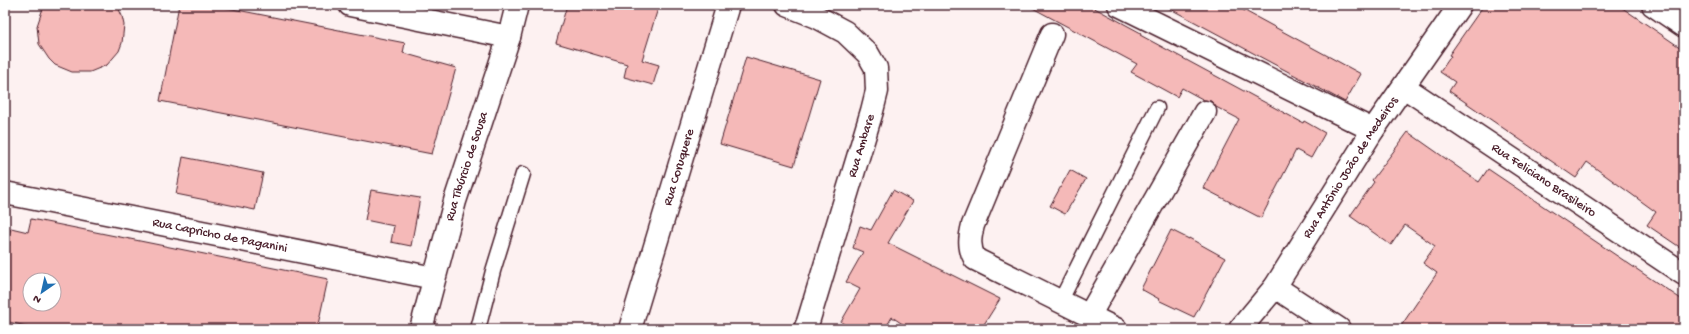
<svg xmlns="http://www.w3.org/2000/svg" width="1689" height="334" font-family="'Gochi Hand',sans-serif">
<style>
.building{fill:#f5b9b8;stroke:#4a1f2b;fill-rule:evenodd}
.lines{fill:none;stroke-linecap:round;stroke-linejoin:round}
.service-casing{stroke:#4a1f2b;stroke-width:17}
.minor-casing{stroke:#4a1f2b;stroke-width:25}
.tertiary-casing{stroke:#4a1f2b;stroke-width:25}
.secondary-casing{stroke:#4a1f2b;stroke-width:25}
.service{stroke:#fff;stroke-width:14}
.minor{stroke:#fff;stroke-width:22}
.tertiary{stroke:#fff;stroke-width:22}
.secondary{stroke:#fff;stroke-width:22}
.labels{text-anchor:middle;dominant-baseline:central;stroke-width:3.5;stroke-linejoin:round;paint-order:stroke}
.street-label{font-size:13px;fill:#4a1f2b;stroke:#fff}
</style>
<rect width="100%" height="100%" fill="#fdf1f1"/>
<filter id="ink" filterUnits="userSpaceOnUse"><feTurbulence type="fractalNoise" baseFrequency=".025" numOctaves="2"/><feDisplacementMap in="SourceGraphic" scale="8" xChannelSelector="R" yChannelSelector="G"/><feConvolveMatrix kernelMatrix="1 2 1 2 8 2 1 2 1" color-interpolation-filters="sRGB"/></filter>
<g filter="url(#ink)">
<path class="building" d="M44,5H117L122,16L124,25L122,43L119,51L107,65L90,72H72L55,65L49,59L39,44L37,26Z
M179,5H212L405,43L403,53L456,68L432,154L160,101Z
M567,5H659L642,60L659,65L653,85L624,77L627,64L556,43Z
M1027,5H1089L1141,33L1140,35L1177,55L1303,123L1304,121L1325,133L1311,158L1296,150L1261,218L1203,188L1239,119L1216,107L1211,101L1204,100L1182,88L1177,97L1131,72L1137,64Z
M1163,5H1234L1361,74L1345,102Z
M1484,5H1618L1684,50V250L1647,225L1656,212L1587,162L1576,178L1449,91L1455,82L1440,72L1451,56L1449,55Z
M746,57L820,79L794,166L720,144Z
M1408,132L1479,182L1488,169L1684,301V329H1399L1437,273L1423,263L1435,246L1405,225L1391,245L1350,216L1374,182L1372,180Z
M183,157L263,173L255,210L176,194Z
M1070,170L1086,179L1065,214L1050,206Z
M371,190L420,198L411,246L391,242L394,226L365,220Z
M893,190L913,201L888,243L1000,299L981,329H910L892,317L885,329H851L841,322L860,289L846,282L863,252L853,248L860,226L871,230Z
M31,219L328,279L317,329H29L30,327L5,321V234L9,235L11,228L28,232ZM30,280H54V304H30Z
M1171,230L1189,239V238L1225,258L1194,317L1158,300L1159,299L1141,289Z"/>
<g class="lines">
<g class="service-casing">
<path id="service" d="M1060,302L1157,108
M478,329L493,271L523,174"/>
</g>
<g class="minor-casing">
<g id="minor">
<path d="M350,5L509,37"/>
<path d="M787,5L817,17L845,32L868,54L876,68L877,91L872,111L808,322L805,329"/>
<path d="M1119,5L1373,130"/>
<path d="M1653,5L1684,26"/>
<path d="M1052,34L973,225C970,237 968,247 975,259L1116,329"/>
<path id="s1" d="M1404,87L1684,274"/>
<path id="s2" d="M5,193L434,278"/>
<path d="M1089,316L1205,112"/>
<path id="s3" d="M630,329L728,5"/>
</g>
</g>
<g class="tertiary-casing">
<g id="tertiary">
<path d="M1275,287L1339,329"/>
<path id="s4" d="M1240,329L1275,287L1373,130L1460,5"/>
</g>
</g>
<g class="secondary-casing">
<g id="secondary">
<path id="s5" d="M421,329L455,201L509,37L517,5"/>
</g>
</g>
<use href="#service" class="service"/>
<use href="#minor" class="minor"/>
<use href="#tertiary" class="tertiary"/>
<use href="#secondary" class="secondary"/>
</g>
</g>
<g class="labels">
<g class="street-label">
<text transform="translate(862 146) rotate(-73)">Rua Ambare</text>
<text stroke="none"><textPath href="#s5" startOffset="169">Rua Tibúrcio de Sousa</textPath></text>
<text stroke="none"><textPath href="#s3" startOffset="169">Rua Coruquere</textPath></text>
<text stroke="none"><textPath href="#s4" startOffset="196">Rua Antônio João de Medeiros</textPath></text>
<text stroke="none"><textPath href="#s1" startOffset="168">Rua Feliciano Brasileiro</textPath></text>
<text stroke="none"><textPath href="#s2" startOffset="219">Rua Capricho de Paganini</textPath></text>
</g>
</g>
<rect width="1689" height="334" fill="none" stroke="#fff" stroke-width="20"/>
<rect x="10" y="10" width="1669" height="314" fill="none" stroke="#4a1f2b" stroke-width="1.5" filter="url(#ink)"/>
<g transform="translate(42 292) rotate(214)"><circle r="19" fill="#ffffff" stroke="#b7a5aa"/>
<path d="M0-3L7 15L0 10L-7 15Z" fill="#1f6fb2"/>
<text y="-6" font-size="11" font-weight="bold" text-anchor="middle" fill="#4a1f2b">N</text>
</g>
</svg>
